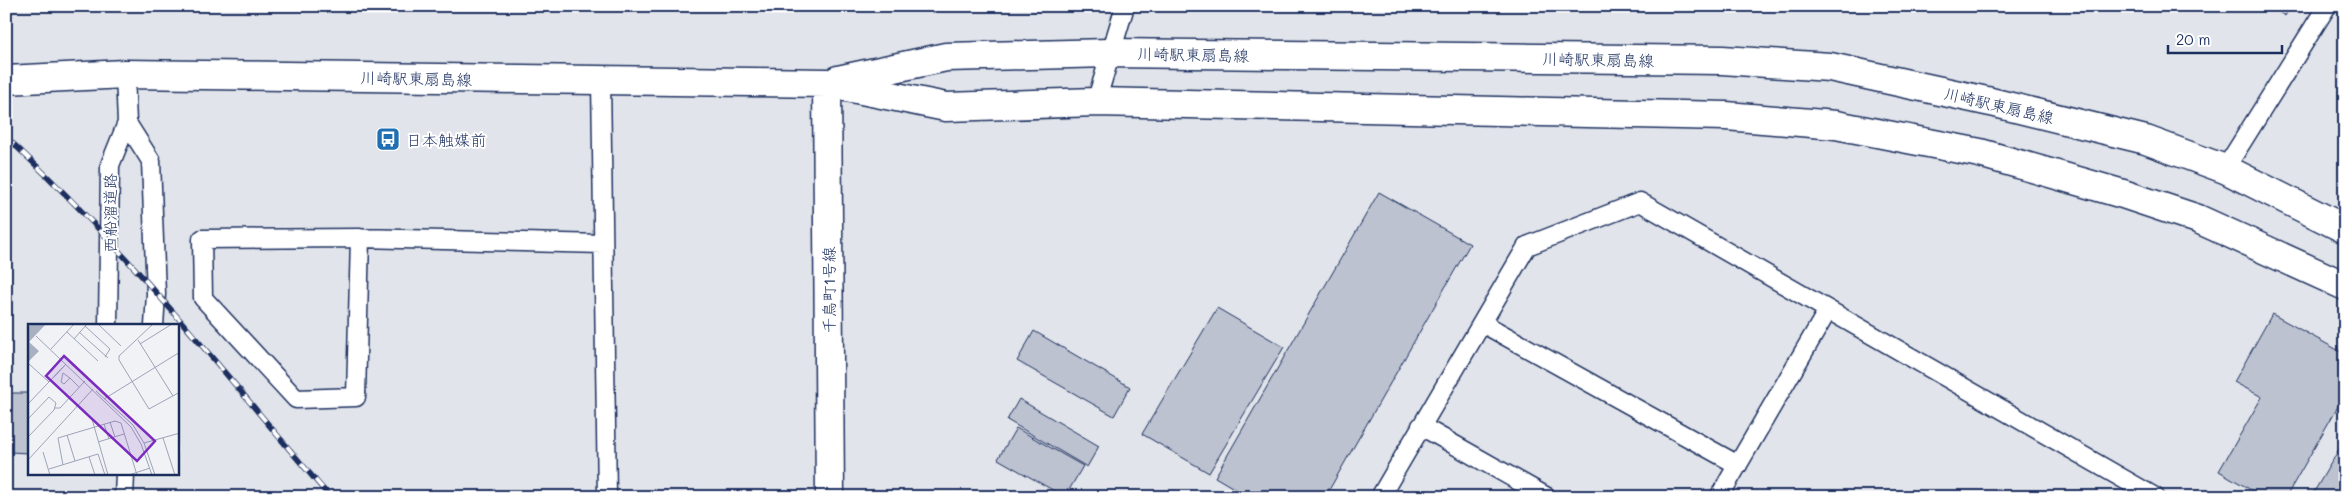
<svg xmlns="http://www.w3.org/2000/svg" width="2351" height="503" font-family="Mali,'Klee One',sans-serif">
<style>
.built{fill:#e1e4ea;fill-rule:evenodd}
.building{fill:#bcc2d0;stroke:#1b2f5e}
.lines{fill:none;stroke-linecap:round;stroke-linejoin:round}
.lane-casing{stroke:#1b2f5e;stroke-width:21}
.secondary-casing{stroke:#1b2f5e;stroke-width:31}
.lane{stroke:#fff;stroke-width:18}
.secondary{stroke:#fff;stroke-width:28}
.rail-casing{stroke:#1b2f5e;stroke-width:5.5}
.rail{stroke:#fff;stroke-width:4;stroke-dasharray:11;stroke-linecap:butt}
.labels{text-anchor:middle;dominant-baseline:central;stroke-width:4;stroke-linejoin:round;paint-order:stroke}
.street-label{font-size:16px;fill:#1b2f5e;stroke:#fff}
.poi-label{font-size:16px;fill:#1b2f5e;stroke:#fff;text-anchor:start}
.inset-road{fill:none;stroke:#9ba4b9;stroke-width:1}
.view{fill:#7b2cbf;fill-opacity:0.15;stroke:#7b2cbf;stroke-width:2.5}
.inset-edge{fill:none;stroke:#1b2f5e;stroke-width:2.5}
</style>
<rect width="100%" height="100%" fill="#f1f2f5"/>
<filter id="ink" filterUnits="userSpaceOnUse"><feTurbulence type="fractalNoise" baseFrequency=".02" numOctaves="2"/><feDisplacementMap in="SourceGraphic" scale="10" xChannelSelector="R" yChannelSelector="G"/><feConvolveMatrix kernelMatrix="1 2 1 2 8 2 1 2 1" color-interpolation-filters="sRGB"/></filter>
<g filter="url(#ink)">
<path class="built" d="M6,6H2345V497H6ZM29,326H178V474H29Z"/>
<path class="building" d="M2269,6H2291L2285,16Z
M1379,192L1470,244L1325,497H1249L1215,477Z
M1217,308L1284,347L1209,473L1142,434Z
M2272,314L2345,354V394L2286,497H2263L2219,471L2262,397L2234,382Z
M1034,331L1130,387L1114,416L1017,361Z
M10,393H29V453L9,452Z
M1019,399L1099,446L1087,467L1007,420Z
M1016,428L1083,466L1065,497L998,459Z
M2345,439V497H2311Z"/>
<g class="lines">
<g class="lane-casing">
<path id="lane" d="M601,80L607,497
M1096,102L1125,6
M127,123L151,161L156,294L154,326
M2225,169L2327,6
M360,238L356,397L296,399L203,298L202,239L360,238L603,244
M1482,323L1738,465
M108,326L110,165L127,123L125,74
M1421,426L1547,497
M124,497L125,474
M1380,497L1527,246L1640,202L2155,497
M1719,497L1828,310"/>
</g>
<g class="secondary-casing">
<path id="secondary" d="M6,80L125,74L827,83L946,107L1096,102L1726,116L1836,125L1980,153L2123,194L2198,219L2345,286
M838,80L946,57L1110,53L1722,60L1830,67L1991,102L2146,140L2225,169L2345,229
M827,83L830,497"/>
</g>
<use href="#lane" class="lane"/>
<use href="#secondary" class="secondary"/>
<g class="rail-casing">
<path id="rail" d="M1820,6L1831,7
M6,137C125,246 225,375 330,497"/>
</g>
<use href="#rail" class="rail"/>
</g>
</g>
<defs>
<g id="bus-square" transform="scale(1.25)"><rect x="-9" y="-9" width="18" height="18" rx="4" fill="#1f6fb2" stroke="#fff"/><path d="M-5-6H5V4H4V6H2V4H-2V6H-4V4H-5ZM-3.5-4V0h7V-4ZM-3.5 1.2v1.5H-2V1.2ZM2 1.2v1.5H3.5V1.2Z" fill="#fff"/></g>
</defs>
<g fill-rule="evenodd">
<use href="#bus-square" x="388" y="139"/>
</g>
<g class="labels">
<g class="street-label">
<text transform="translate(1193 54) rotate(1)">川崎駅東扇島線</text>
<text transform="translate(1598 59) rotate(1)">川崎駅東扇島線</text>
<text transform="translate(416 78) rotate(1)">川崎駅東扇島線</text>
<text transform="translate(1999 105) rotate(13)">川崎駅東扇島線</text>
<text transform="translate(109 213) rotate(-90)">西船溜道路</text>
<text transform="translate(828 290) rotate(-90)">千鳥町1号線</text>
</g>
<g class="poi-label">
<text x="406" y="139">日本触媒前</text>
</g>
</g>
<g transform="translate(28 324)">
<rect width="151" height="151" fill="#f1f2f5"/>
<path d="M3,0H18L1,18L11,27L0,38V3Z" fill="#a8b0c2"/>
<path class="inset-road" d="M70,0L93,22M125,0L91,32V36L121,85L152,68M57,2L82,25L77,33M39,8L70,37M51,8L80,34M8,12L103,103L113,120L124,151M46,15L59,0M110,16L145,72M112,20L144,0M23,25L46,0M1,40L21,58M25,54L37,41M42,54L36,60L33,58L35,49L42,54L51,63M68,67L105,101L116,119L127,151M76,75L152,28M0,80L38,40M27,84H32L57,57M0,95L21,73L28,79L26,86L0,113M64,95L80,151M82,98L87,113M76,100L81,115M39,111L47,137M135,114L147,151M70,118L96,110M116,119L152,109M15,128L22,151M61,133L67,151M0,136L65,65M35,141L30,114L87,97L93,99L109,151M21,145L70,130L77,151M101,151L122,144"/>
<path class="view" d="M36,32L127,117L109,137L18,52Z"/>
<rect width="151" height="151" class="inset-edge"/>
</g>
<rect width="2351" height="503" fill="none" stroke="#fff" stroke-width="25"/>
<rect x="12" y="12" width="2326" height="478" fill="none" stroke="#1b2f5e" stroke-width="2" filter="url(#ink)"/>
<path d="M2168 45v8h114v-8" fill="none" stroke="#1b2f5e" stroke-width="2.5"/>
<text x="2176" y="45" font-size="15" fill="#1b2f5e" stroke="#ffffff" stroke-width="4" paint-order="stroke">20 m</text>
</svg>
